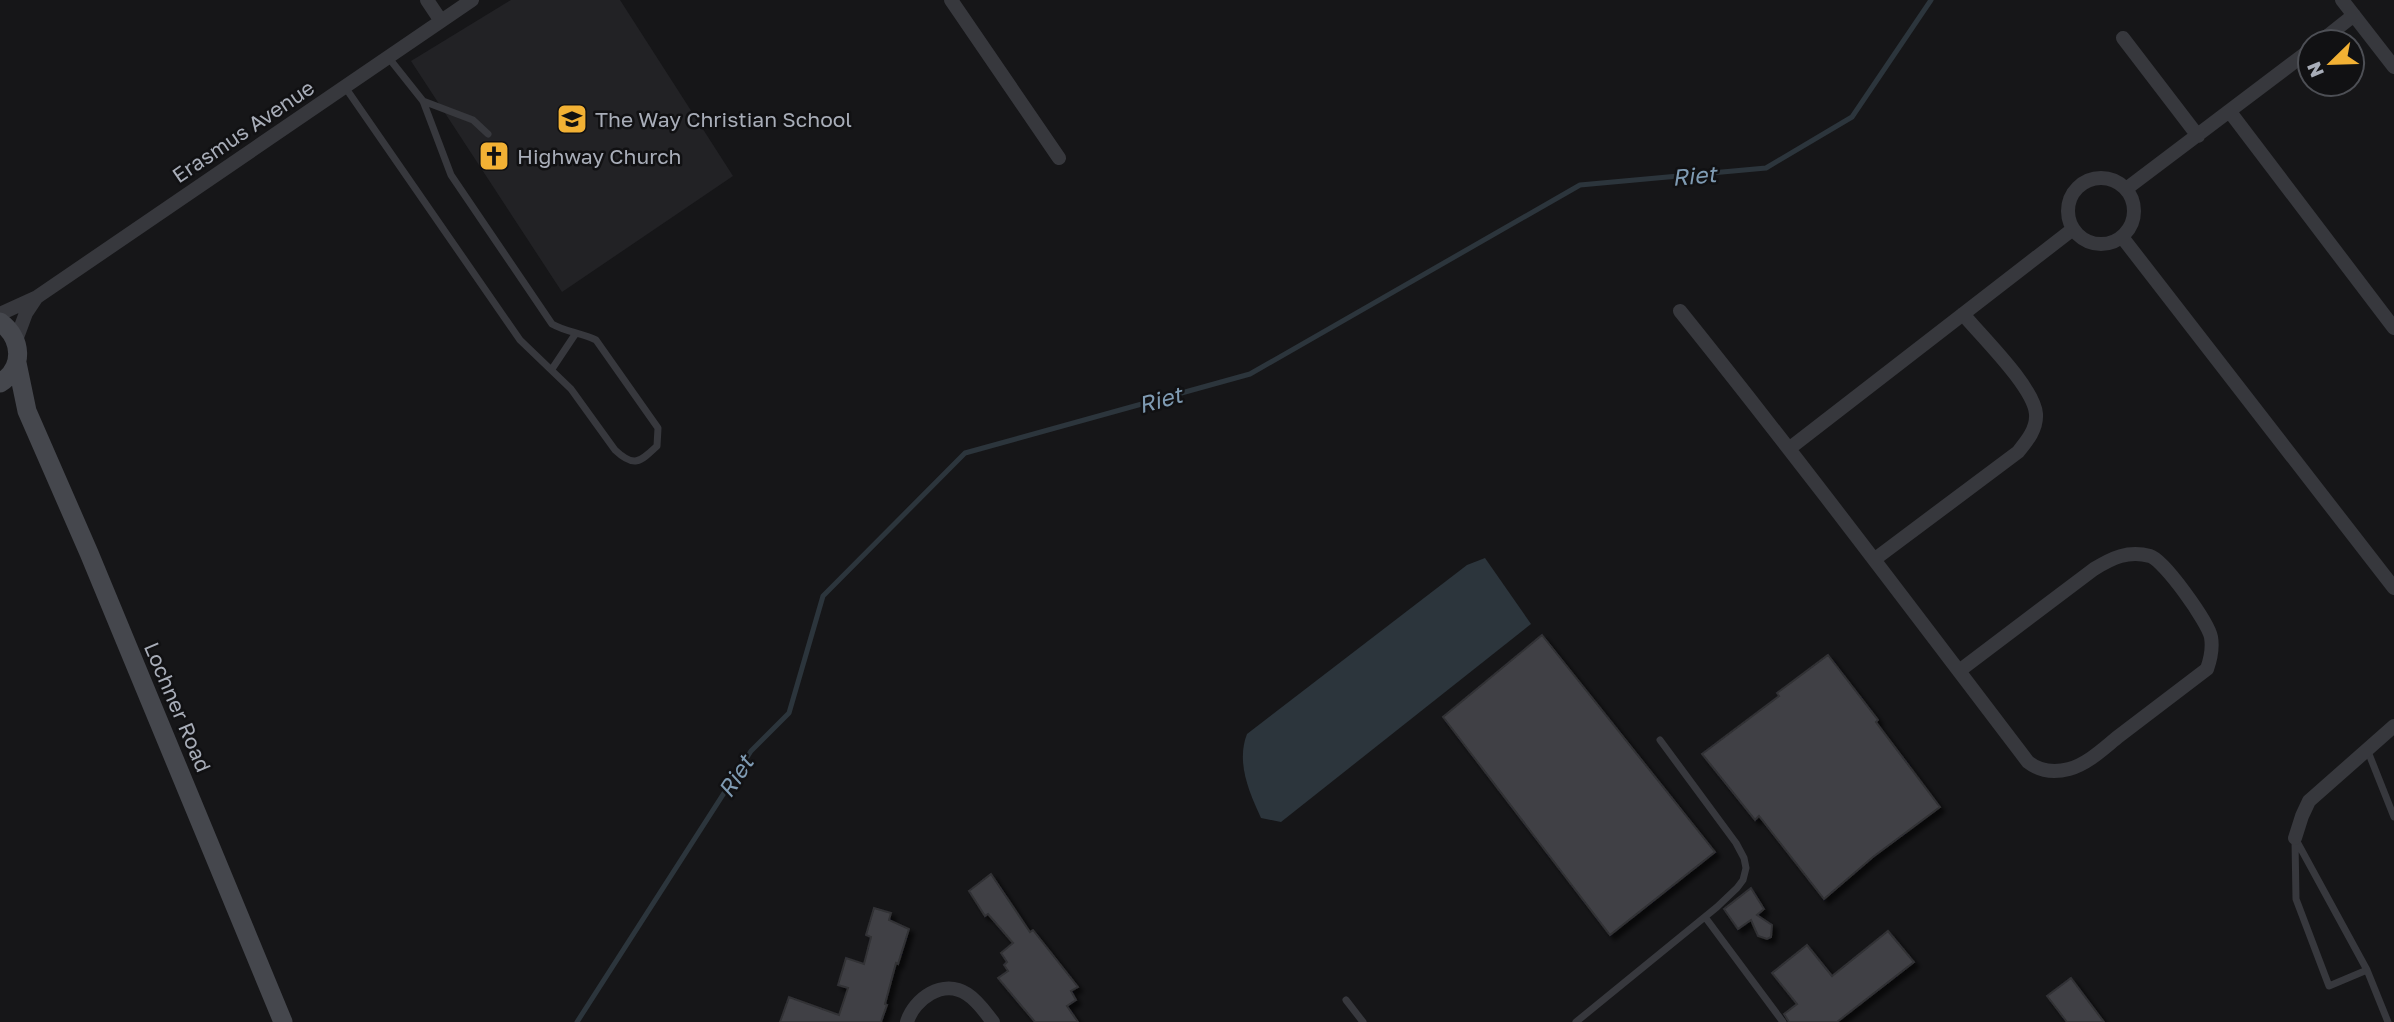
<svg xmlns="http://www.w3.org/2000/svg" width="2394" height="1022" font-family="'Golos Text',sans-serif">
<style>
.built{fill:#222225}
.water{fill:#2c353c}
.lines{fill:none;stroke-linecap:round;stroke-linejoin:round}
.stream{stroke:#2c353c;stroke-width:5}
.building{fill:#404145;stroke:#303034;stroke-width:2;filter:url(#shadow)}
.lane{stroke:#37383d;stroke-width:7}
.street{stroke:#37383d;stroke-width:14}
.secondary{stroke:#45474d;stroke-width:19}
.labels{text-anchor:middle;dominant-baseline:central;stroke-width:5;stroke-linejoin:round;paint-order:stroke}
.poi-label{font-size:21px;fill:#a8adb8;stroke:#111113;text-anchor:start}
.street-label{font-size:21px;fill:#a8adb8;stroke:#111113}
.water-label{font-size:23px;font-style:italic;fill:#7f9bb3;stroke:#111113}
</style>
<defs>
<filter id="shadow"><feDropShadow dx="4.5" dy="4.5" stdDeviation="2" flood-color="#0009"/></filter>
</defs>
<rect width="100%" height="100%" fill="#161618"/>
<path class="built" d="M511,0H620L733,176L562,292L411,61Z"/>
<path class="water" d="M1485,558L1531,624L1281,822L1261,818C1249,792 1236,762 1247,734L1467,565Z"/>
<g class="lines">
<path class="stream" d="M577,1022L751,751L789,713L823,596L965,453L1250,374L1580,185L1766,168L1852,117L1931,0"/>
</g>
<path class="building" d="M1542,635L1715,852L1610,935L1443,717Z
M1828,655L1878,720L1876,722L1940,807L1873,857L1824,899L1759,816L1755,820L1702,754L1779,696L1777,693Z
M991,874L1030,932L1033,930L1078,987L1071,991L1076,1000L1067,1006L1078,1022H1035L998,978L1008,971L1004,965L1007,962L1001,953L1013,943L988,914L985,916L969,891Z
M1751,888L1764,909L1757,915L1772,925L1771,937L1767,939L1758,936L1751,920L1738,929L1724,909Z
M874,908L891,913L889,920L909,929L898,964L896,963L885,1004L887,1005L881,1022H780L789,997L839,1015L848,988L838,985L846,958L864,964L871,937L866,935Z
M1888,931L1914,962L1837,1022H1789L1784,1014L1797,1004L1772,973L1807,945L1832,976Z
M2071,978L2104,1022H2067L2047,996Z"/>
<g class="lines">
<path class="lane" d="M345,87L520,340L571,389L615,450C634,468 640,462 657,446L658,428L596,340C581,333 566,332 552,324L451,175L423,101L388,57
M423,101L473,120L488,134
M552,369L576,333
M2367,749L2394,817
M2295,838L2367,970L2388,1022
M2295,841L2296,899L2329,986L2367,970
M1705,917L1783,1022
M1346,1000L1363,1022
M1576,1022L1717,907L1737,888L1743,880L1746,868L1744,858L1736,843L1660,740"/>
<path class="street" d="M427,0L441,21
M951,0L1059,158
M2342,0L2394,67
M2123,38L2198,136
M2320,42L2354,15
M2230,112L2394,328
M2068 211a33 33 0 1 1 66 0a33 33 0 1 1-66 0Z
M2126,189L2310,50
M2122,237L2394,588
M1680,311C1799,459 1913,611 2028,762C2041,772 2054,773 2069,769C2088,764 2105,747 2119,736C2149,713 2178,691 2207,669C2211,658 2213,649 2211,637C2208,622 2164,560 2150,556C2128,550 2112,558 2094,569L1959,671
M0,314L37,297L472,0
M16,340L26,313L36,298
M1790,448L2073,229
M1875,559L2018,452C2027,441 2037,429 2036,414C2034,387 1981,336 1963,314
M2295,838L2302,816L2309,801L2394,726
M907,1022C914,999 943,978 967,994C978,1001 985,1012 993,1022"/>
<path class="secondary" d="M0,322C22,338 25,368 0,383
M17,363L27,411L89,553L283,1022"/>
</g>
<defs>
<g id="school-square" transform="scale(1.575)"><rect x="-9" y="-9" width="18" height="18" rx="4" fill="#f2b134" stroke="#111113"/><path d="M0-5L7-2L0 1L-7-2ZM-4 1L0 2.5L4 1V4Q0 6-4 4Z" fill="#111"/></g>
<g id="church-square" transform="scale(1.575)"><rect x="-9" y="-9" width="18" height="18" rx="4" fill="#f2b134" stroke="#111113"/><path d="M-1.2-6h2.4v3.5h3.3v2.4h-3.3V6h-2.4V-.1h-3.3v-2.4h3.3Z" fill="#111"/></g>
</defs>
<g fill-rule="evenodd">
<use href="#school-square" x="572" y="119"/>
<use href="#church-square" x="494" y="156"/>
</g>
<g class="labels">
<g class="poi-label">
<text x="595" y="119">The Way Christian School</text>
<text x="517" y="156">Highway Church</text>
</g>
<g class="street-label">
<text transform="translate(243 131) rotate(-34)">Erasmus Avenue</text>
<text transform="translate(178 707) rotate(67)">Lochner Road</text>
</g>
<g class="water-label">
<text transform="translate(1694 175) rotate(-5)">Riet</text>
<text transform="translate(1160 399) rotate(-15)">Riet</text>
<text transform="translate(735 776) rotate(-57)">Riet</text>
</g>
</g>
<g transform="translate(2331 63) rotate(247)"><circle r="33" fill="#111113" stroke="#4d4f55" stroke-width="2"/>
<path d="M0-5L12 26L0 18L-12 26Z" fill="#f2b134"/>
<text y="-10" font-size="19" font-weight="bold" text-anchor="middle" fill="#a8adb8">N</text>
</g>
</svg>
